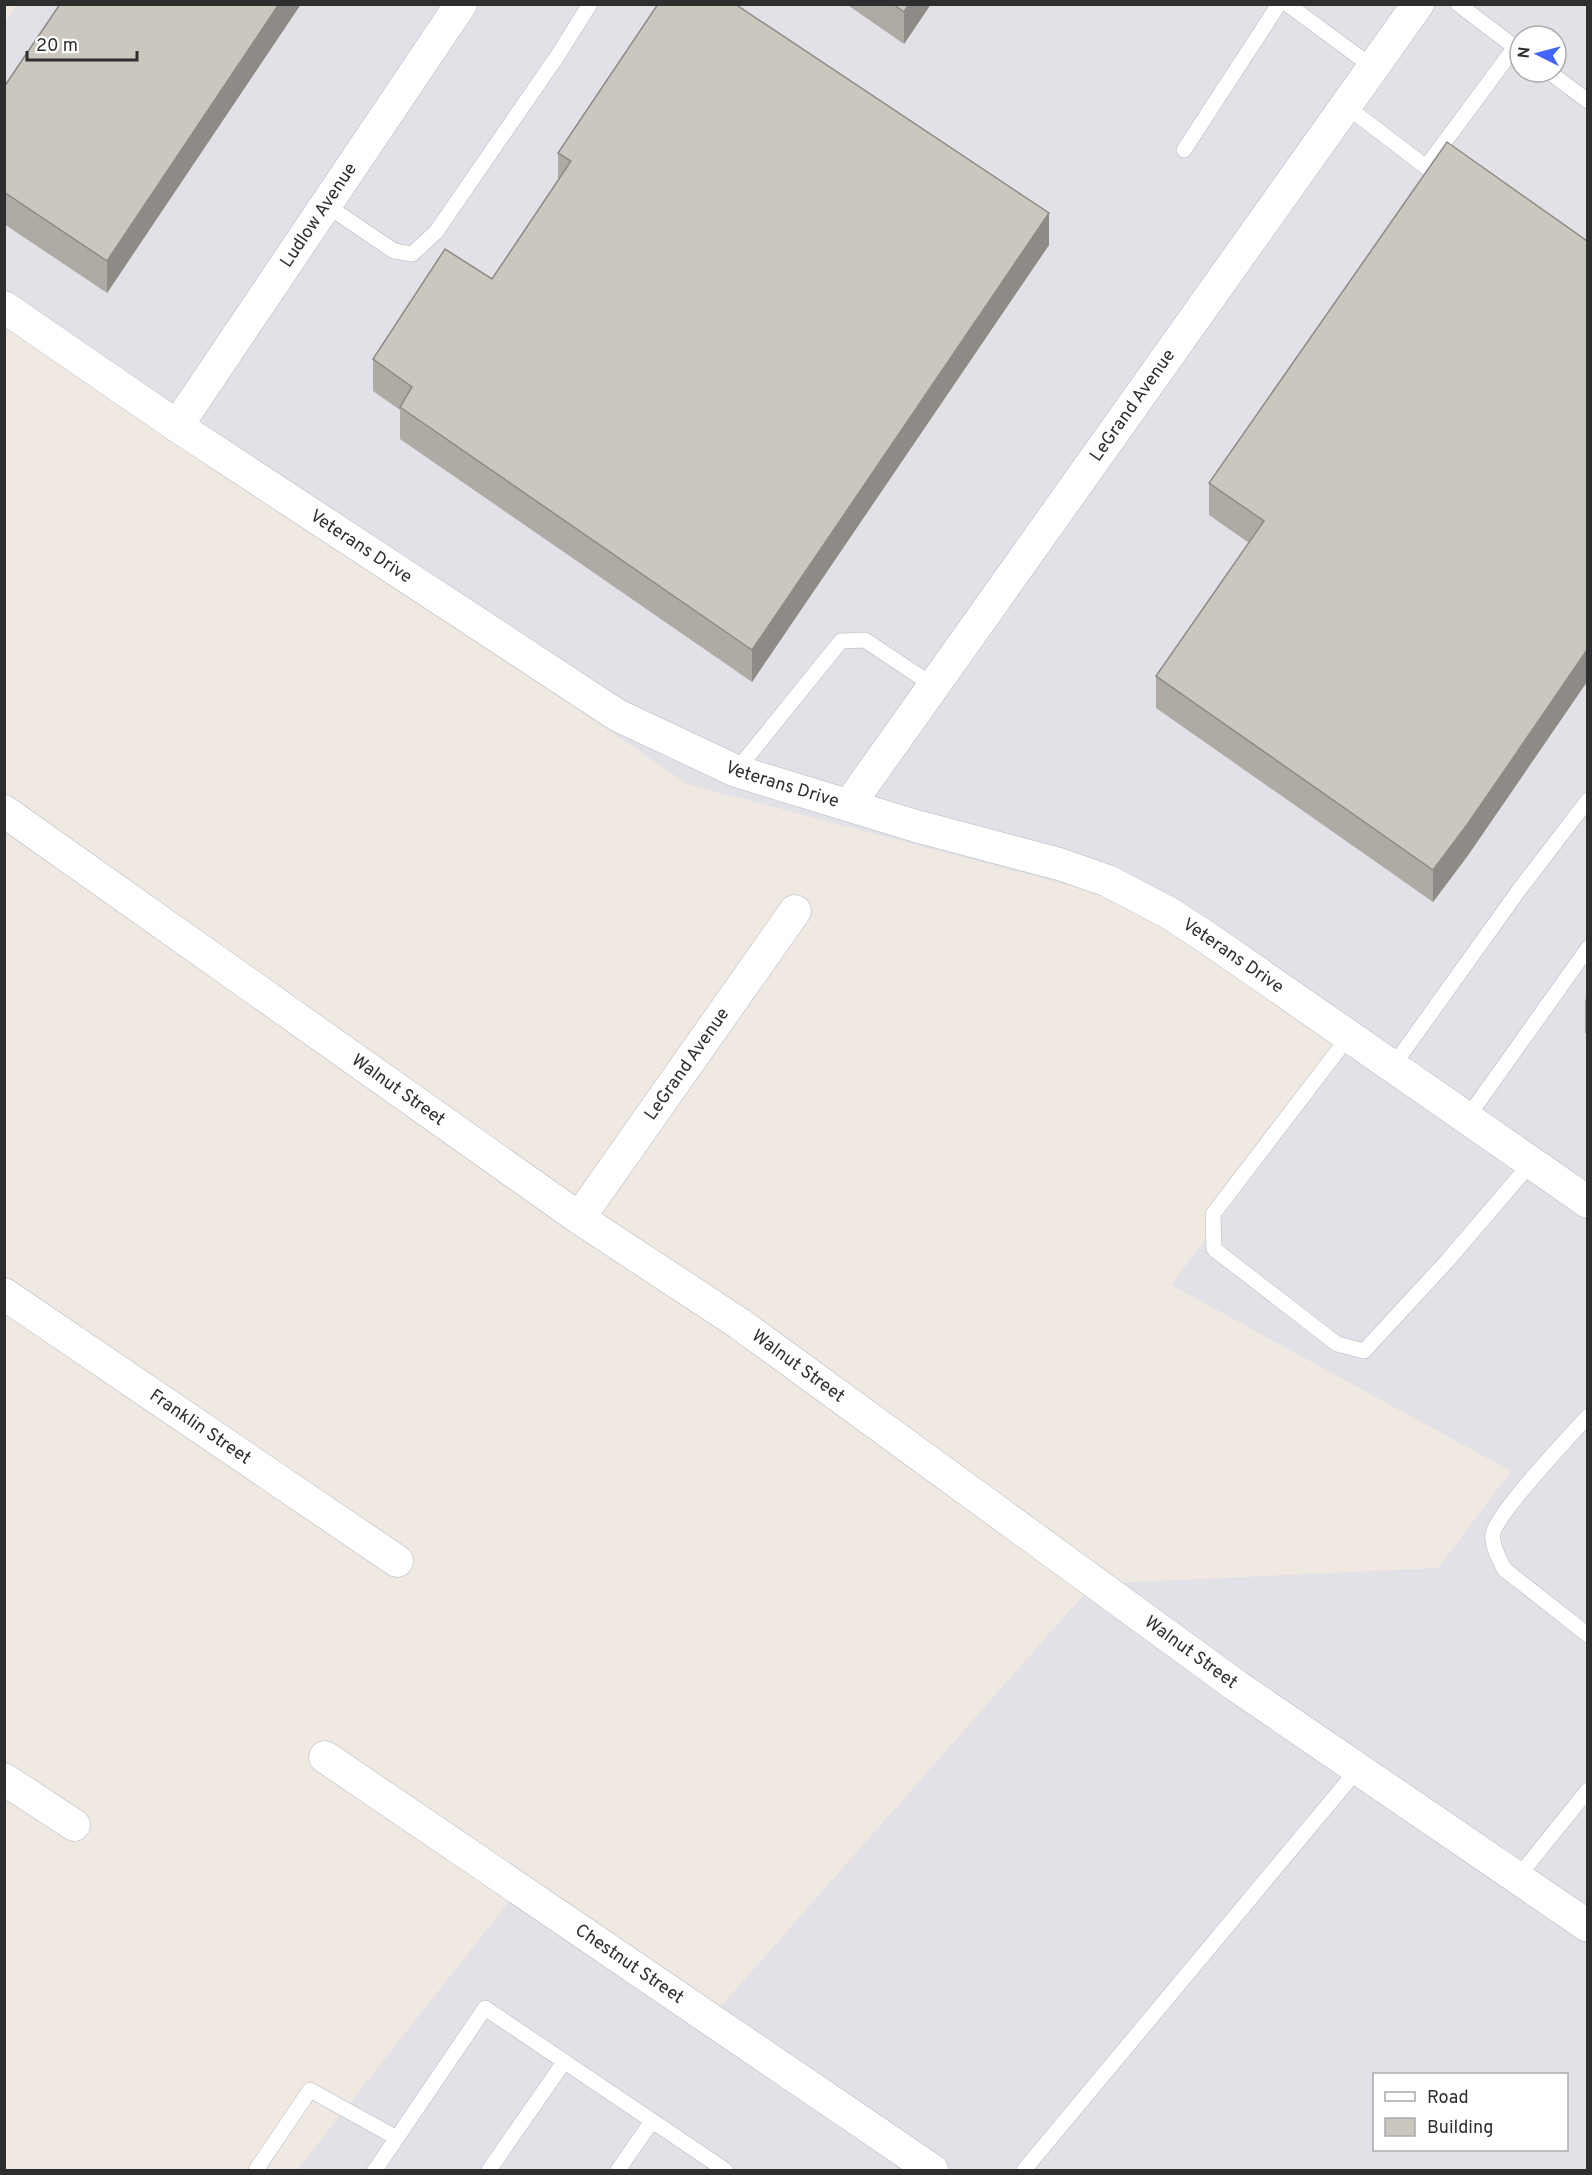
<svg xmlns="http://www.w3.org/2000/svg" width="1592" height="2175" font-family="Overpass,sans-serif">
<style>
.industrial{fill:#e3e1e8;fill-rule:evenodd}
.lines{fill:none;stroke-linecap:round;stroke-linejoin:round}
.service-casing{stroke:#b4b7c1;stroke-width:16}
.minor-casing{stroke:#b4b7c1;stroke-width:33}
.service{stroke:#fff;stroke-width:15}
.minor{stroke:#fff;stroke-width:32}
.wall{fill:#afaba4}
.shaded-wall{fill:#8e8b86}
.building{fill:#cbc7bf;stroke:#8e8b86;stroke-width:1.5}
.labels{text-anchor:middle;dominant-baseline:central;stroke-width:5;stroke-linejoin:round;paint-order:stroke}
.street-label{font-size:18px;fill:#2e2e2e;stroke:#fff}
</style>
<rect width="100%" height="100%" fill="#efe9e1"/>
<path class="industrial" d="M17,5H1587V2170H297L515,1894L699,2031L1093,1584L1438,1568L1511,1471L1171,1285L1353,1041L1169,912L687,784L5,315L4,23ZM1520,36H1556V72H1520ZM1374,2074H1566V2150H1374Z"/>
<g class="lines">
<g class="service-casing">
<path id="service" d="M1287,4L1374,68
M1458,4L1520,51
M1549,72L1588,101
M1346,106L1426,167L1515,47
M1184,150L1279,4
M326,205L394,251L412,254L436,232L558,55L590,4
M736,771L841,641L865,640L934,686
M1349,1036L1213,1214L1214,1249L1337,1344L1364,1351L1448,1260L1531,1163
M1393,1066L1519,890L1588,800
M1467,1118L1588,948
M1588,1416C1570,1436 1496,1514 1493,1534C1491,1545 1500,1560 1504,1569L1588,1635
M1517,1878L1588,1790
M256,2170L310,2090L397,2138
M375,2170L485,2008L725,2170
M489,2170L564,2062
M618,2170L652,2121
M1024,2170L1358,1769"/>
</g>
<g class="minor-casing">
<g id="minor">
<path id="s1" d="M4,307L177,426L617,715L736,771L916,826L1059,864L1108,881L1169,913L1206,937L1588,1202"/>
<path id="s2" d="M177,426L461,4"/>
<path id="s3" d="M849,805L1418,4"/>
<path id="s4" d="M4,811L579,1218L740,1324L1238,1687L1588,1926"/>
<path id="s5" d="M579,1218L795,911"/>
<path id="s6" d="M4,1294L397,1561"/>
<path id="s7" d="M325,1757L932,2170"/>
<path d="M4,1779L74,1825"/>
</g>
</g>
<use href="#service" class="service"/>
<use href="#minor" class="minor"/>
</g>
<path class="wall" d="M301,4L107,293L4,224V87Z
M846,4H931L904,44Z
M1447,142L1469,854L1433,902L1156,708V676L1249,543L1209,515V483Z
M558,153L1049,245L752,682L400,439V410L373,391V359L492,279L558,180Z
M1587,997V1034L1585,1033V1000Z"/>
<path class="shaded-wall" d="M279,4H301L107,293V261Z
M909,4H931L904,44V12Z
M1049,213V245L752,682V650Z
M1587,650V682L1469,854L1433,902V870Z"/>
<path class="building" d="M60,4H279L107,261L4,192V87Z
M658,4H735L1049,213L752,650L400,407L412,387L373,359L445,249L492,279L571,161L558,153Z
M893,4H909L904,12Z
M1447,142L1587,241V650L1469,822L1433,870L1156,676L1264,521L1209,483Z"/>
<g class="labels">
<g class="street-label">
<text stroke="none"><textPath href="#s2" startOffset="254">Ludlow Avenue</textPath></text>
<text stroke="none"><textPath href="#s3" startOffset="490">LeGrand Avenue</textPath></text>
<text stroke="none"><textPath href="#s1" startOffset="430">Veterans Drive</textPath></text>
<text stroke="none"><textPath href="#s1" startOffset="916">Veterans Drive</textPath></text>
<text stroke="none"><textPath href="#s1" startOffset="1402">Veterans Drive</textPath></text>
<text stroke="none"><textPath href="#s5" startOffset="188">LeGrand Avenue</textPath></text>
<text stroke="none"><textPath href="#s4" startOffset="483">Walnut Street</textPath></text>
<text stroke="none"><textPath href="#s4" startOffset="969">Walnut Street</textPath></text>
<text stroke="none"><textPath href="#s6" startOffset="237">Franklin Street</textPath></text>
<text stroke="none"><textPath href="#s4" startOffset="1455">Walnut Street</textPath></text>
<text stroke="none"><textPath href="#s7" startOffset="368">Chestnut Street</textPath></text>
</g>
</g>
<rect width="1592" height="2175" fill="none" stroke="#2e2e2e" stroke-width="12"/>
<rect x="1373" y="2073" width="195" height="78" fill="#ffffff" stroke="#ababab" stroke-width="1.5"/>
<rect x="1385" y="2092" width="30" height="9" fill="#ffffff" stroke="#ababab" stroke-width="1.5"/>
<text x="1427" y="2103" font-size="18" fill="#2e2e2e">Road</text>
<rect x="1385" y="2118" width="30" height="18" fill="#cbc7bf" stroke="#ababab" stroke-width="1.5"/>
<text x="1427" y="2133" font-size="18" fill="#2e2e2e">Building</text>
<g transform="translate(1538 54) rotate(276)"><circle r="28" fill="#ffffff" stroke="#ababab" stroke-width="1.5"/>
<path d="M0-4.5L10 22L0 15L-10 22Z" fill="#4264fb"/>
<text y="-9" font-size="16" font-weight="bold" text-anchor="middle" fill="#2e2e2e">N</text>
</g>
<path d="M27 51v9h110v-9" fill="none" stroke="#2e2e2e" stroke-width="3"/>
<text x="36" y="51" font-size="18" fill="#2e2e2e" stroke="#ffffff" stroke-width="4.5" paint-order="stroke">20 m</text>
</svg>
